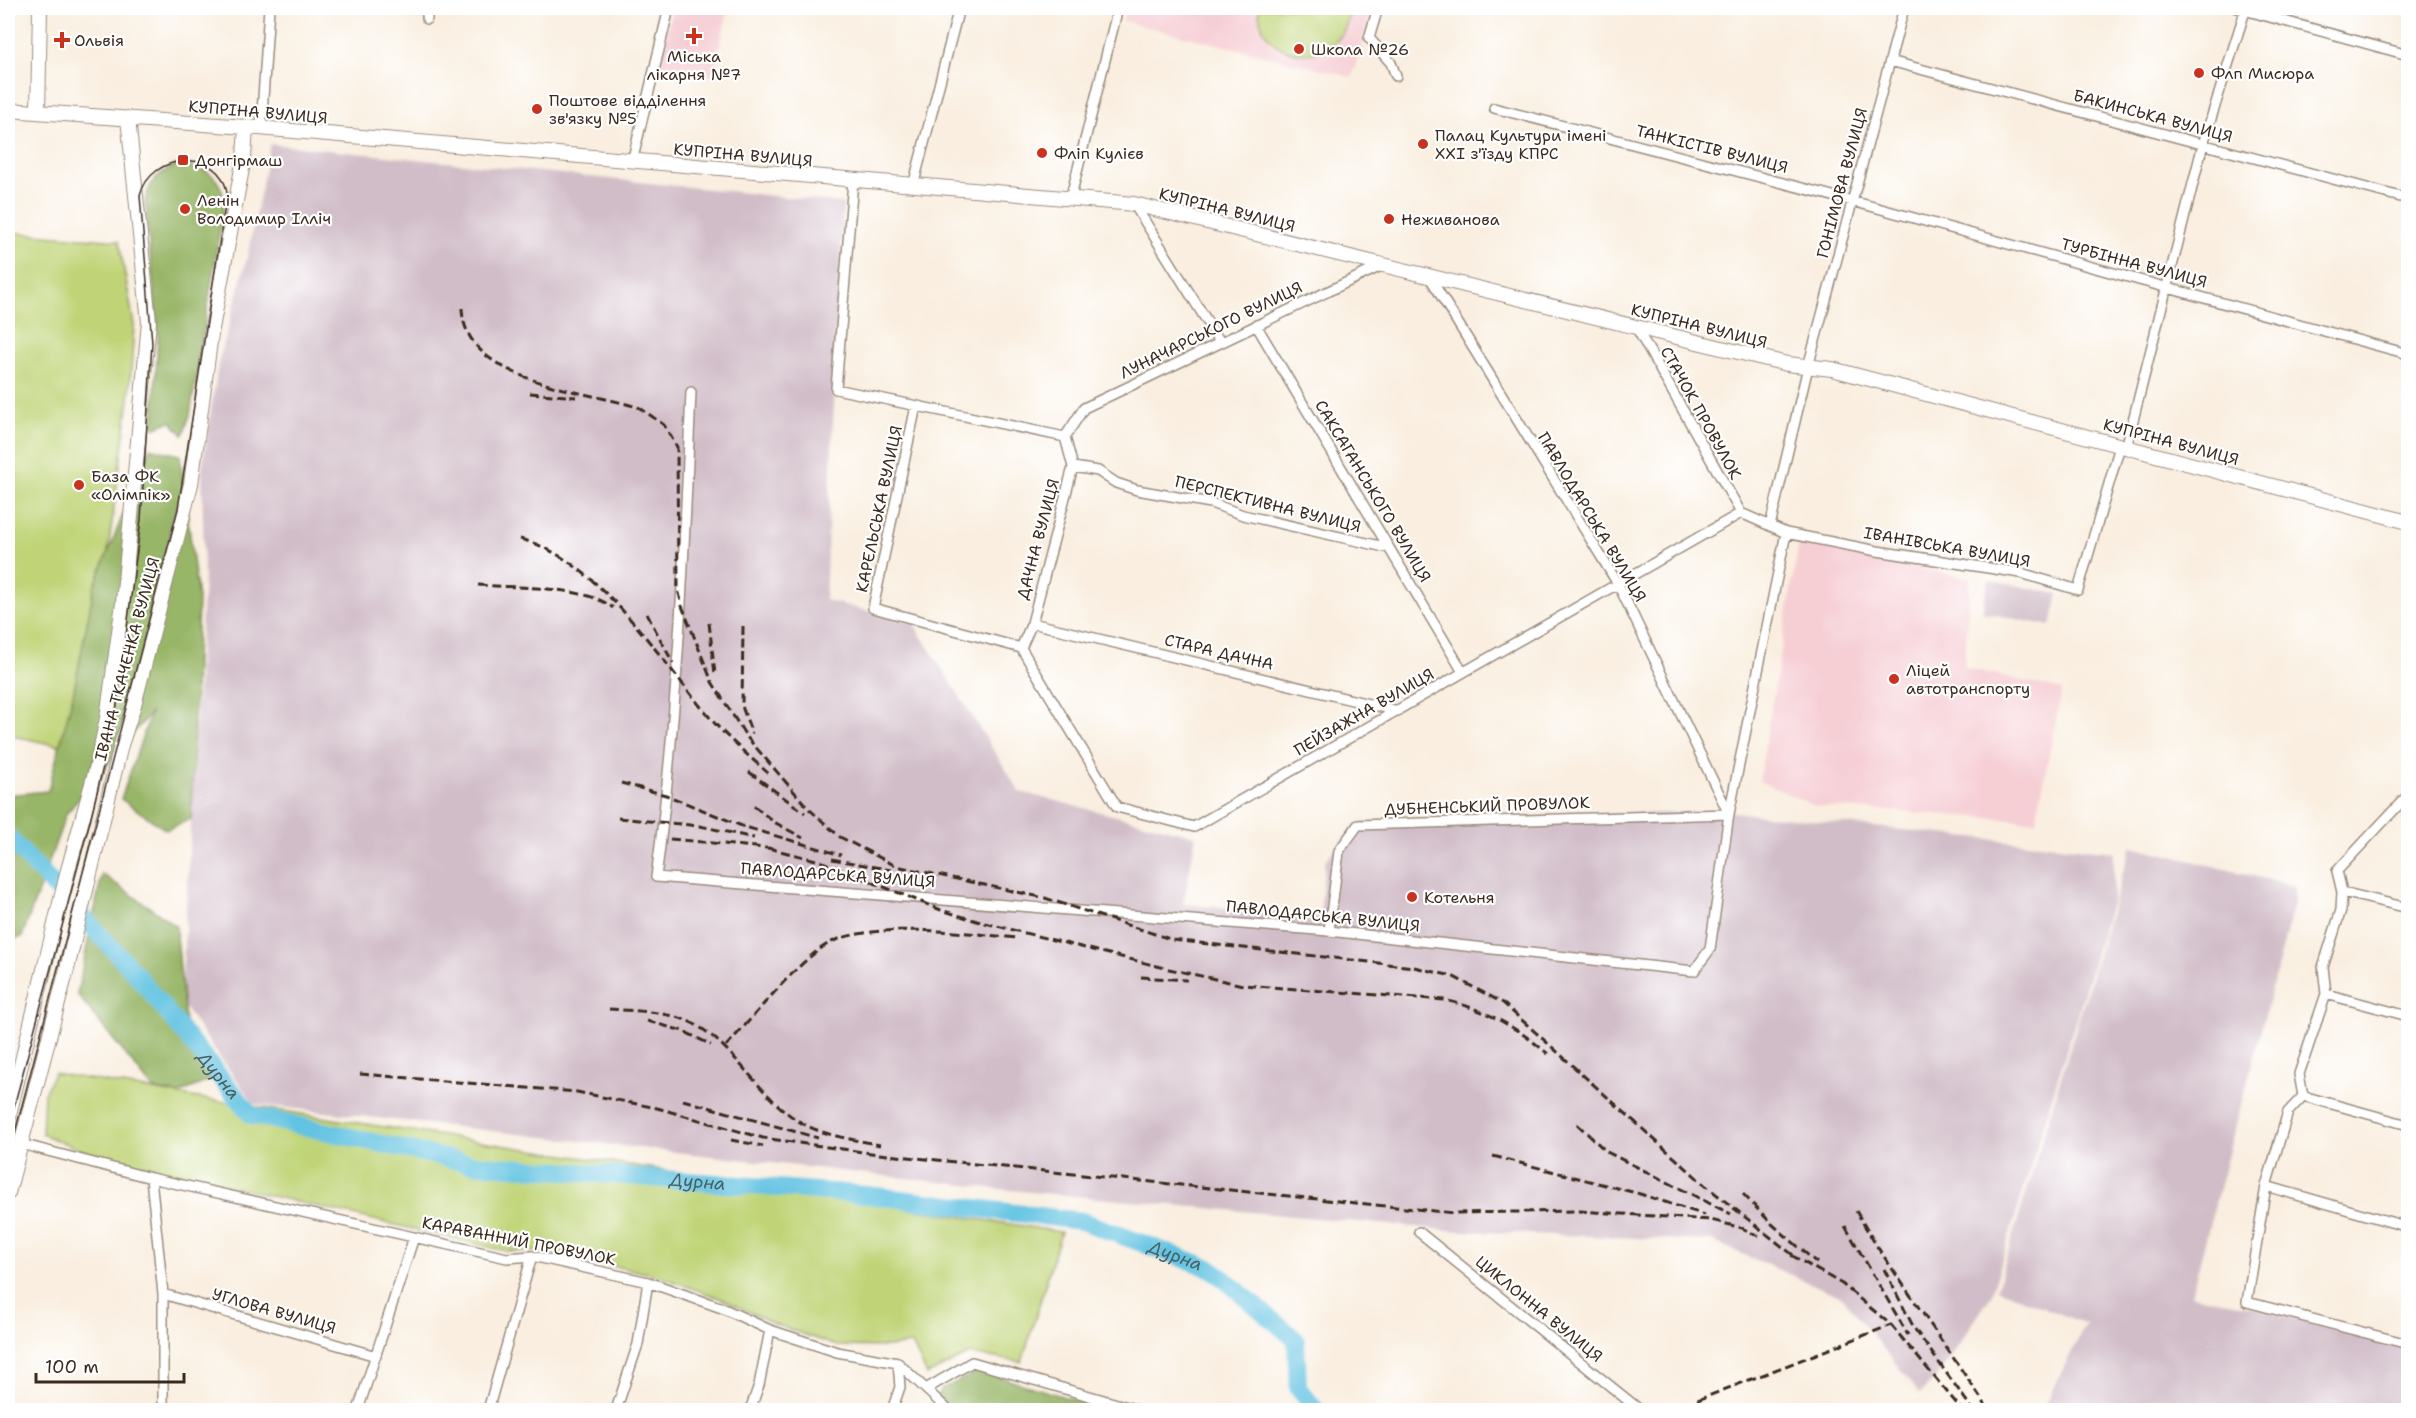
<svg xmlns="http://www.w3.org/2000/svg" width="2416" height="1418" font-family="'Shantell Sans',sans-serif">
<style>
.built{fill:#f6cfd5}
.industrial{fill:#d1bdc8}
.green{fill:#c0d477;stroke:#7e7f4a;stroke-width:1.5}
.forest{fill:#98b668;stroke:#6a7043;stroke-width:1.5}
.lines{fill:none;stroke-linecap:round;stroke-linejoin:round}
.river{stroke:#64c3e2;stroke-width:18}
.minor-casing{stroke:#9a8c7e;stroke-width:12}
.secondary-casing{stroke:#9a8c7e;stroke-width:16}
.minor{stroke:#fff;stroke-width:9}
.secondary{stroke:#fff;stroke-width:14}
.tram{stroke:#3b2a1e;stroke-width:1.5}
.rail{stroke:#3b2a1e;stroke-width:3;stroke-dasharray:9 4.5;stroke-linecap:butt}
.poi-dot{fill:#c8321e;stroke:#fff;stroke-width:2}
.labels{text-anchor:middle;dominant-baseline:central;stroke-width:4.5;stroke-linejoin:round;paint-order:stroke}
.poi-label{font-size:16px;fill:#3b2a1e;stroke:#fff;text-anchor:start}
.street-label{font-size:16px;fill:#3b2a1e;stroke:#fff}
.water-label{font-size:18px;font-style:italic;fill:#496063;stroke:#fff}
</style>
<rect width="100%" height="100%" fill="#fff"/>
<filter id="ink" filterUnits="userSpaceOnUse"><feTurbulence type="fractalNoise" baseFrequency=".0167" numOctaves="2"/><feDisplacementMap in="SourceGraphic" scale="12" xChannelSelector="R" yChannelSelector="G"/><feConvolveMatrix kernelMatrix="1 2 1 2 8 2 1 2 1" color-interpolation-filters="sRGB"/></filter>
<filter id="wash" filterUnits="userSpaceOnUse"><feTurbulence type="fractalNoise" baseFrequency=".008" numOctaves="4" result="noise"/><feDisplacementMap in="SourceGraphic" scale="24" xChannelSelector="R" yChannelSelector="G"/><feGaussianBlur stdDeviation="1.35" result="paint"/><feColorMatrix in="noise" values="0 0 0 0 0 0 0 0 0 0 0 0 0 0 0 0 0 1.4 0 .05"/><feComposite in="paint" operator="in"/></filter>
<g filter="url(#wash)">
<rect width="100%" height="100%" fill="#f9eedf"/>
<path class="built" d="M673,8H729L712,76L659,64Z
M1126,8H1373L1352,77L1123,21Z
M1799,542L1970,578L1964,667L2062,690L2036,821L1815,806L1759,781Z"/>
<path class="industrial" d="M270,144L843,203L825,600L913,623L1020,792L1196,836L1183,904L1320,917L1325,861L1356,823L1723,811L2114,852L2113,898L1991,1296L1939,1374L1920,1394L1842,1297L1712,1241L1458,1231L1009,1190L254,1104L181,1003L204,577L202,469L218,365L248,254Z
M1989,580L2058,594L2051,626L1982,612Z
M2131,846L2295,886V900L2191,1295L2259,1308L2408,1349V1410H2042L2086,1324L1997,1289Z"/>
<path class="green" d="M1259,8H1351C1349,18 1346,30 1339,38C1311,70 1257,50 1259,8Z
M8,232L119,241L134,325L129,400L80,750L8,735Z
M54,1073L198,1098L1061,1232L1022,1362L969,1354L927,1375L912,1344L888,1347L837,1346L777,1325L722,1299L656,1275L545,1252L506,1251L89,1153L42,1134L44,1094Z"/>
<path class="forest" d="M176,165C204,166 223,174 224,205L190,415L183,435L171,421L153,428L158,335L145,202C149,181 157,174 176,165Z
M150,448L180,455L198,599L191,819L166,830L121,799L151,712L66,814L22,937L8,941V795L48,791L73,695L94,587Z
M102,874L176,926L185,1021L210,1080L178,1094L153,1089L77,994Z
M979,1371L1108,1410H958L945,1404L938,1396L942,1389Z"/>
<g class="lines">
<g class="river">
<path d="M8,837L57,889"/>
<path id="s1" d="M84,918L135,973L251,1115L472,1164L867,1195L1082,1221L1212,1269L1296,1340L1298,1388L1316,1410"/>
</g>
</g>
</g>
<g filter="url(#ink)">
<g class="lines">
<g class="minor-casing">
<path id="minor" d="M427,8V19
M1378,8L1369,38L1391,63L1396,76
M2237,8L2408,55
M1890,61L2408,199
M1494,108L1852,201L2408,354
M261,128L269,8
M632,162L669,8
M853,181L836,389L1065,437
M913,186L959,8
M1070,200L1118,8
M1134,204L1220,342
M1256,325L1463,672
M1636,327L1741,513
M691,392C684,554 678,716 656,877L1329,931L1694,971L1710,949L1729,814L1618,584L1429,276
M916,406L873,608L1021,648
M1065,437L1084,408L1383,265
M2126,448L2203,144L2246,8
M1073,467L1098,471L1116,483L1137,490L1211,503L1243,515L1389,548
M1770,526L1808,367L1904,8
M1032,623L1398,711
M1021,648L1117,807L1194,827L1741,513L1786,533L1877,551L2021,573L2078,590L2120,446
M1021,648L1032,623L1073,467L1065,437
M2408,795L2337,871L2342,892L2341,910L2323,967L2326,994L2299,1074L2303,1096L2288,1112L2266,1186L2247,1302L2408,1344
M2342,892L2408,908
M1329,931L1339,851L1358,825L1729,814L1786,533
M2326,994L2408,1016
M2303,1096L2408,1125
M21,1144L151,1178L507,1258L532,1256L648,1282L722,1308L770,1330L837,1352L898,1363L948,1410
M151,1178L163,1294V1410
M2266,1186L2408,1227
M1419,1232L1640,1410
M163,1294L376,1356
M926,1389L972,1362L1138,1410
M358,1410L414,1237
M488,1410L532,1256
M616,1410L638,1344L648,1282
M750,1410L759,1385L770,1330
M892,1410L900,1387L898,1363"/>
</g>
<g class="secondary-casing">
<path id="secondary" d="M8,110L246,127L1134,204L1787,364L1832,369L2408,522
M38,112L40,8
M8,1119L68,870L98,762L107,718L123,603L149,322L128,118
M8,1193L67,969L121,745L134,705L191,484L211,334L244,158L246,127"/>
</g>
<use href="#minor" class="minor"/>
<use href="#secondary" class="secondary"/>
<path class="tram" d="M8,1129L90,821L116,712L141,519L152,343L140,196C150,152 221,147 227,193L178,509L8,1159"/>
<path class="rail" d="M462,308C464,383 586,390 640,408L664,425L677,447L678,589L682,606L712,682L746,736L809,809L840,837L896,866L1045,898L1173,940L1414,967L1452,976L1503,1003L1706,1186L1798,1259
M530,393L576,397
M520,539C598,558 661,661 711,719C728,739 749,756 768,773
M478,585C514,588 585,585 613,608
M647,614L673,663
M709,623L715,674
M743,626L742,706L752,734
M749,772L805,813
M621,783L666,795L742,826L841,855
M754,806L774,822L803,838
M618,818L700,826L754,838
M670,839L776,849
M768,848L820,861L941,910L977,921L1169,969L1243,985L1444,1000C1485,1009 1517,1027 1548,1054
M832,859L891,870
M1141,977L1187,980
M609,1009C635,1011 666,1011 690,1022C730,1040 759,1096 797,1120C821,1136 853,1139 880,1145
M647,1021L683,1031L711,1045
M726,1046C754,1017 794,965 826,945C867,920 969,933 1016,938
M360,1074L577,1092L657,1108L763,1138L878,1154L1454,1213L1580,1211L1711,1220L1742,1228L1760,1237
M683,1100L818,1138
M1577,1124L1607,1152L1731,1214
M731,1140L763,1146
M1493,1156L1640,1194L1705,1215
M1743,1194L1772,1224L1817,1263
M1856,1211L1876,1245L1989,1410
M1845,1226L1908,1335
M1791,1255L1842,1284L1891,1325L1962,1410
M1884,1269L1914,1328L1973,1410
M1672,1410L1891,1325"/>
</g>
</g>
<g class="poi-dot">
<path d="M691 27h6v6h6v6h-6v6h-6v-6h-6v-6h6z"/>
<path d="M59 31h6v6h6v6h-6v6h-6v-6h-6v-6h6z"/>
<circle cx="1299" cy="49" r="6"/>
<circle cx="2199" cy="73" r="6"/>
<circle cx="537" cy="109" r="6"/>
<circle cx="1423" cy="144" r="6"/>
<circle cx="1042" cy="153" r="6"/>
<rect x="177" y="154" width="12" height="12" rx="3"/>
<circle cx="185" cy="209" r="6"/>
<circle cx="1389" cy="219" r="6"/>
<circle cx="79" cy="485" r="6"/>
<circle cx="1894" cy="679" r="6"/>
<circle cx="1412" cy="897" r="6"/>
</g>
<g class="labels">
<g class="poi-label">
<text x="74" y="40">Ольвія</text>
<text x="1311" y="49">Школа №26</text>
<text x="694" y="56" text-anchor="middle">Міська<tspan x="694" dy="18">лікарня №7</tspan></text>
<text x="2211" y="73">Флп Мисюра</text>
<text x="549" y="100">Поштове відділення<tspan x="549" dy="18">зв'язку №5</tspan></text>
<text x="1435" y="135">Палац Культури імені<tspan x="1435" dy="18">XXI з'їзду КПРС</tspan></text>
<text x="1054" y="153">Фліп Кулієв</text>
<text x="195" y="160">Донгірмаш</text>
<text x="197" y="200">Ленін<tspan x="197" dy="18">Володимир Ілліч</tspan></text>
<text x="1401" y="219">Неживанова</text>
<text x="91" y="476">База ФК<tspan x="91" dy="18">«Олімпік»</tspan></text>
<text x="1906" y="670">Ліцей<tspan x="1906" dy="18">автотранспорту</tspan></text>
<text x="1424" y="897">Котельня</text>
</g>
<g class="street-label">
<text transform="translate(258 112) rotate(5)">КУПРІНА ВУЛИЦЯ</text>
<text transform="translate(2153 116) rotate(15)">БАКИНСЬКА ВУЛИЦЯ</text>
<text transform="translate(1712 149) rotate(14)">ТАНКІСТІВ ВУЛИЦЯ</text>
<text transform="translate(743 155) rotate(5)">КУПРІНА ВУЛИЦЯ</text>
<text transform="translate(1842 183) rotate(-75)">ГОНІМОВА ВУЛИЦЯ</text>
<text transform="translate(1227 210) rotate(14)">КУПРІНА ВУЛИЦЯ</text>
<text transform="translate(2134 263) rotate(15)">ТУРБІННА ВУЛИЦЯ</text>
<text transform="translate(1699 326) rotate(14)">КУПРІНА ВУЛИЦЯ</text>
<text transform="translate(1211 330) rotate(-26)">ЛУНАЧАРСЬКОГО ВУЛИЦЯ</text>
<text transform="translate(1701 413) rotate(61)">СТАЧОК ПРОВУЛОК</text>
<text transform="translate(2171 442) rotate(15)">КУПРІНА ВУЛИЦЯ</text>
<text transform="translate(1373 491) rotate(59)">САКСАГАНСЬКОГО ВУЛИЦЯ</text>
<text transform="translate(1268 504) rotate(14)">ПЕРСПЕКТИВНА ВУЛИЦЯ</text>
<text transform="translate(879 509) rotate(-78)">КАРЕЛЬСЬКА ВУЛИЦЯ</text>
<text transform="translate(1592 517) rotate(59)">ПАВЛОДАРСЬКА ВУЛИЦЯ</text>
<text transform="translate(1038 539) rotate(-75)">ДАЧНА ВУЛИЦЯ</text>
<text transform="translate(1947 547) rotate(10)">ІВАНІВСЬКА ВУЛИЦЯ</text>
<text transform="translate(1219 652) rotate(13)">СТАРА ДАЧНА</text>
<text transform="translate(127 659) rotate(-75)">ІВАНА ТКАЧЕНКА ВУЛИЦЯ</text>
<text transform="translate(1364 712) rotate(-30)">ПЕЙЗАЖНА ВУЛИЦЯ</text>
<text transform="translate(1487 806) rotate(-2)">ДУБНЕНСЬКИЙ ПРОВУЛОК</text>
<text transform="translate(838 875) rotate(4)">ПАВЛОДАРСЬКА ВУЛИЦЯ</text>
<text transform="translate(1323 916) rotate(6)">ПАВЛОДАРСЬКА ВУЛИЦЯ</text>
<text transform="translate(519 1241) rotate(11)">КАРАВАННИЙ ПРОВУЛОК</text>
<text transform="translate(1539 1309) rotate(39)">ЦИКЛОННА ВУЛИЦЯ</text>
<text transform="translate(274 1311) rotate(16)">УГЛОВА ВУЛИЦЯ</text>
</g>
<g class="water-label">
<text stroke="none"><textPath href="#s1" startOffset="207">Дурна</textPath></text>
<text stroke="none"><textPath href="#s1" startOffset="711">Дурна</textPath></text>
<text stroke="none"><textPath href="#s1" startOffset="1197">Дурна</textPath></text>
</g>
</g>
<rect width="2416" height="1418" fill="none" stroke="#fff" stroke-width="30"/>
<path d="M36 1373v9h148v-9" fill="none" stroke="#3b2a1e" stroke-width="3"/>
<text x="45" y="1373" font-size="18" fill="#3b2a1e" stroke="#ffffff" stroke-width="4.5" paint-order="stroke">100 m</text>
</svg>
